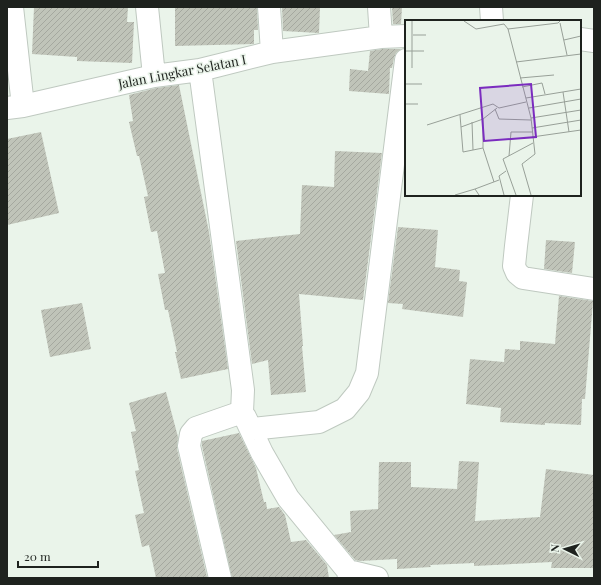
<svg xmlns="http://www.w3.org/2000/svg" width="601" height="585" font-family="'Playfair Display',serif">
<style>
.building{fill:url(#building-hatch)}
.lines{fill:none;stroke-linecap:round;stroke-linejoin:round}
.minor-casing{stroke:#bfc9c0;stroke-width:24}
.minor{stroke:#fff;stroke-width:22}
.labels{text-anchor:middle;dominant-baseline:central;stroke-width:3;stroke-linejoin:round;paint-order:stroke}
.street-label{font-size:13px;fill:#1e221e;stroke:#eaf4ea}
.inset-road{fill:none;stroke:#98a098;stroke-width:1}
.view{fill:#7b2cbf;fill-opacity:0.15;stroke:#7b2cbf;stroke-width:2}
.inset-edge{fill:none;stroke:#1e221e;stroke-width:2}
</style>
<defs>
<pattern id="building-hatch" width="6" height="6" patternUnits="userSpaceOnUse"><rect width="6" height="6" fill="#c0c4b9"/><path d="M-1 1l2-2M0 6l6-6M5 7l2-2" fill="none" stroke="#a5a89f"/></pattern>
</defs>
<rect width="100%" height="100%" fill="#eaf4ea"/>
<path class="building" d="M34,7H128L127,22H134L132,63L77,61V57L32,54Z
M175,7H257L258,30H254V44L175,46Z
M282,7H320L319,33L283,31Z
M392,7H402L401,24H393Z
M382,49H401L396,53L394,58L392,68H390L389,94L349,91L350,69L368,71L370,51Z
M179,85L209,232L228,369L181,379L175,352H177L168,310H165L158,274L165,273L157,231L151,232L144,197L148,196L139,156H137L129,122L133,121L129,95L156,88Z
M41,132L59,213L7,225V139Z
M335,151L382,153L363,300L299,294L303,346H302L306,392L271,395L268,360L252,364L236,241L300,234L302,185L334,187Z
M398,227L438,230L435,267L460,270L459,281L467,282L463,317L402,309L403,304L388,303Z
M546,240L575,242L572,273L544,269Z
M559,296L593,301L585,399H582L581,425L545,423V425L500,422L501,408L466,404L470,359L504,362L505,349L520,350V341L555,344Z
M82,303L91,349L50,357L41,310Z
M166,392L178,437L177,449L207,577L201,578H156L149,545L142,547L135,515L144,513L135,471L139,470L131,432L136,431L129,403Z
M239,433L256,468L264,502H266L267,509L279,507L285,515L291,542L306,540L327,565L329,578H232L202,446V441Z
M459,461L479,462L475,521L540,517L546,469L594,475V568H551L552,562L474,566V563L430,565L431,567L397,569V559L360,561L355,560L334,535L351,532L350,511L378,509L379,462H411V487L457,489Z"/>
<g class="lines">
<g class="minor-casing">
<path id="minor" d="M12,7L23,106
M147,7L154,76
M269,7L272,52
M379,7L381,37
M491,7L492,21
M580,39L594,41
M200,70L243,390L242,412L196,428L191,434L189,446L220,578
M7,108L23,106L154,76L200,70L272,52L381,37L406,36
M522,195L516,246L514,266L517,273L523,278L594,289
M245,417L262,453L288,498L348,571L349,578
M251,429L319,422L345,409L359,392L367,373L406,60
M348,571L377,578"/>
</g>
<use href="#minor" class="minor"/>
</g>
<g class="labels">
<g class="street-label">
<text transform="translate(182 71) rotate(-11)">Jalan Lingkar Selatan I</text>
</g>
</g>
<g transform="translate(405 20)">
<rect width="176" height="176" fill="#eaf4ea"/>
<path class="inset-road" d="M7,1V48M59,1L71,9L99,4L103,9L126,98L130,134L117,144L126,175M155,3L162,35M103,9L153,3L155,1M8,15H21M159,20L176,16M0,31H19M111,42L176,34M115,58L149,55M0,64V78M1,64H17M117,67L137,63L140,74M158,72L164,112M121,78L176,69M0,84H13M124,88L176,79M90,89L94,99L126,100M55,95L58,132L78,128M126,98L176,90M78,99V128L89,162M67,102L68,130M22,105L88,84L94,88L121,82M56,107L78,99L92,88M127,108L176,100M127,117L176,110M104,136L106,112H127M50,175L70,169M74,175L70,169L94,160M99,175L94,156L101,151M111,175L98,139L128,123"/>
<path class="view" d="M126,64L131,117L79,121L75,68Z"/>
<rect width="176" height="176" class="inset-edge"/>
</g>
<rect width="601" height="585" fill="none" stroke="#1e221e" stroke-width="16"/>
<g transform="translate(565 549) rotate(275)" stroke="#eaf4ea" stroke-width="3" paint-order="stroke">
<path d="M0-3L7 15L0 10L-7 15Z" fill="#1e221e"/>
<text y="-6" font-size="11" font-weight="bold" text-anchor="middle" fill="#1e221e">N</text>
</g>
<path d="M18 561v6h80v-6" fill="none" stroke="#1e221e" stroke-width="2"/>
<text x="24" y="561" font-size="12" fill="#1e221e" stroke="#eaf4ea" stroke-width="3" paint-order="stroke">20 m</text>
</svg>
